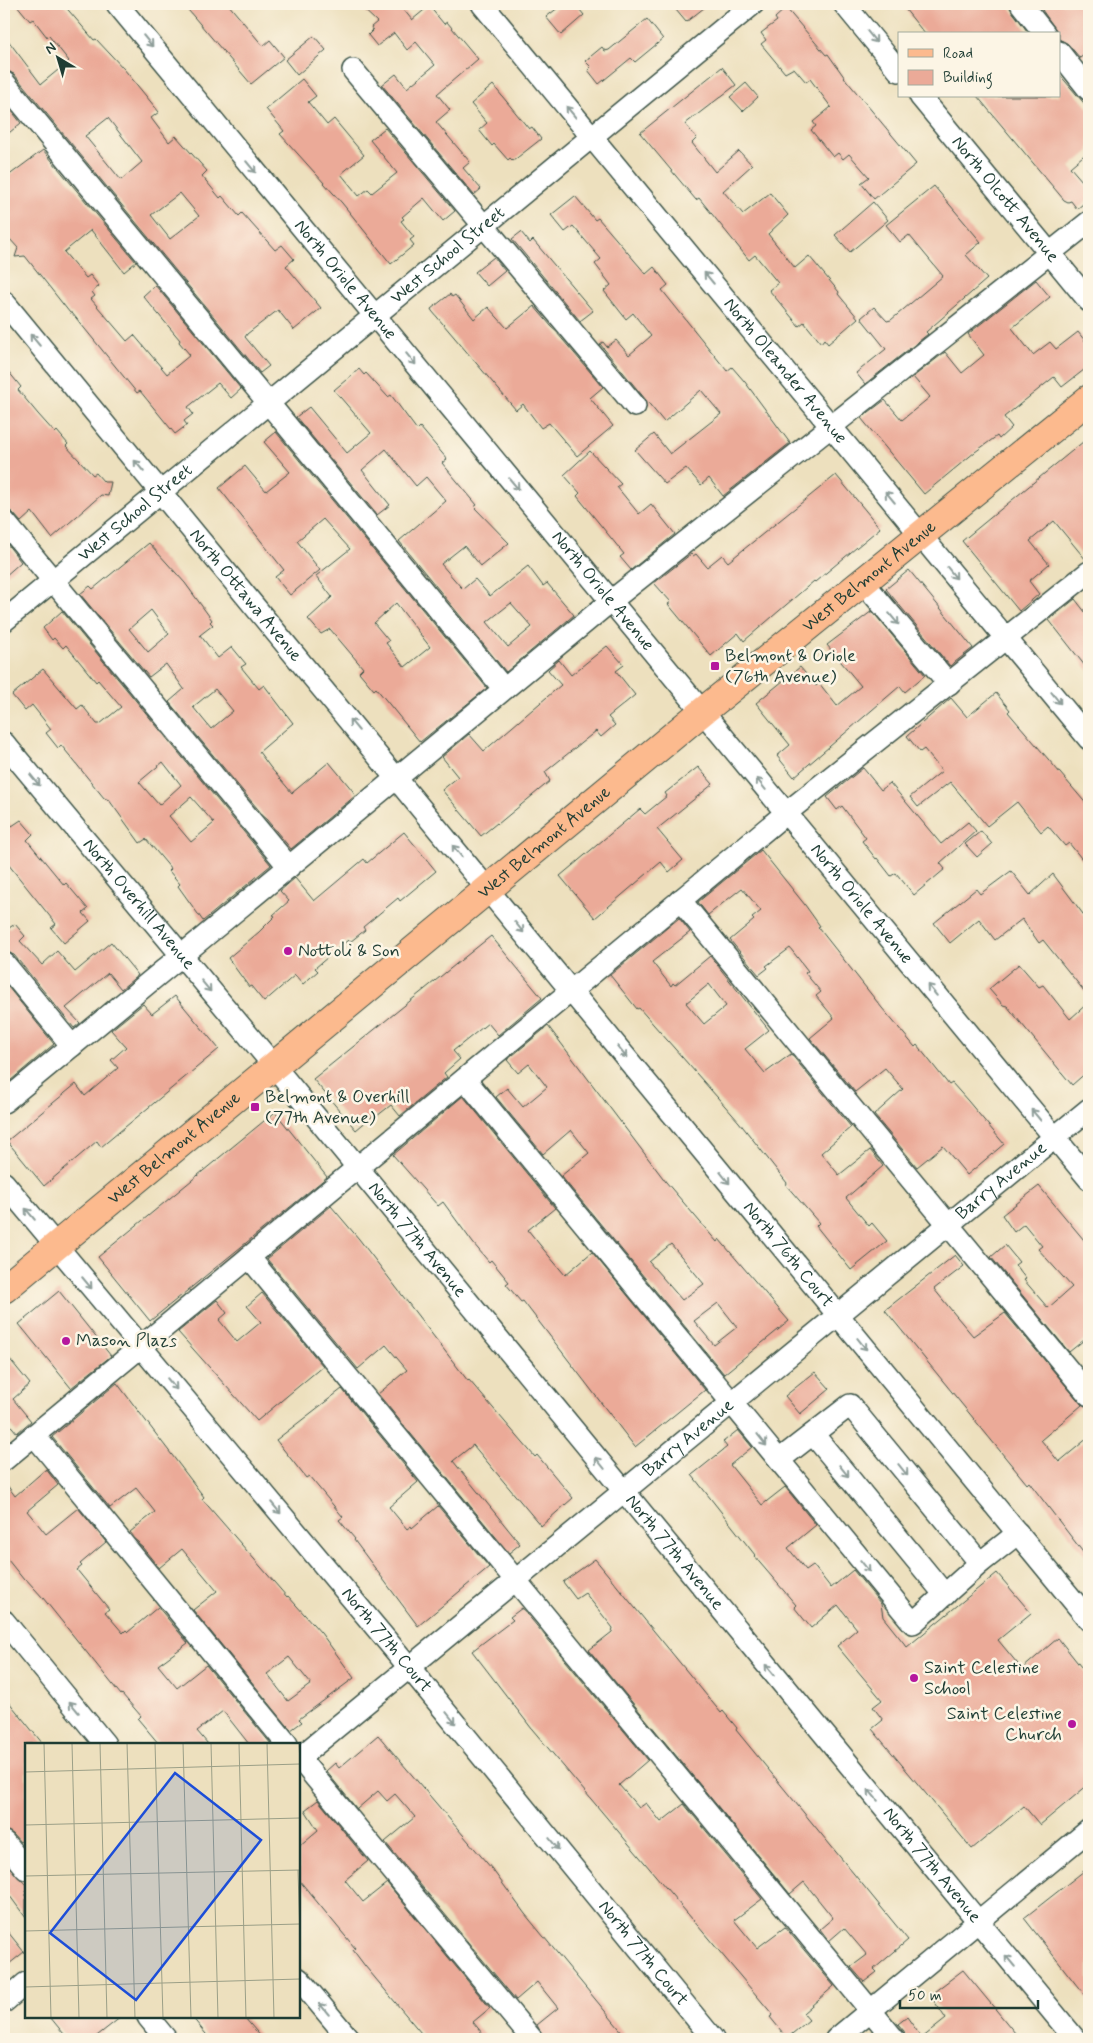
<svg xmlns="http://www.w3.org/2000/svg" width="1093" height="2043" font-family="Mynerve,sans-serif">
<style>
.building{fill:#ebaa98;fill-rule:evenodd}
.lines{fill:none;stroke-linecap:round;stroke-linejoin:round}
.minor-casing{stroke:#3e5549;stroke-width:24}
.major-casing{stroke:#3e5549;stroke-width:30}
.minor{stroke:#fff;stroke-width:21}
.major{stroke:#fcba8e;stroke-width:28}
.oneway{stroke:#8f9e9a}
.poi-dot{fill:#b5179e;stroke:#fcf5e5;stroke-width:2}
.labels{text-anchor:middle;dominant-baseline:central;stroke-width:5;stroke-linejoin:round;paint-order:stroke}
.street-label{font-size:18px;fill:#1f3d34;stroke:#fcf5e5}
.poi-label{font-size:18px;fill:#1f3d34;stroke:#fcf5e5;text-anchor:start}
.inset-road{fill:none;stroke:#9b9f87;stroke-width:1}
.view{fill:#1d4ed8;fill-opacity:0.15;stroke:#1d4ed8;stroke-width:2.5}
.inset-edge{fill:none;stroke:#1f3d34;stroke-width:2.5}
</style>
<rect width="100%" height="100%" fill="#fcf5e5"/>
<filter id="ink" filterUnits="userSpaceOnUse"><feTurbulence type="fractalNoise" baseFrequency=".02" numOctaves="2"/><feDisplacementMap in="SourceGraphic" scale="10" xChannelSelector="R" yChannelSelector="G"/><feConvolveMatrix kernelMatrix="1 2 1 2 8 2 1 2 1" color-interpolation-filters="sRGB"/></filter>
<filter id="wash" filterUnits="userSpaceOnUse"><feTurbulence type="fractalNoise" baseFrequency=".0096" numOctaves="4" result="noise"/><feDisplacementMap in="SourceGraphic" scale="20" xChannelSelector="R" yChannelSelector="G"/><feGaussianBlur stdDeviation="1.12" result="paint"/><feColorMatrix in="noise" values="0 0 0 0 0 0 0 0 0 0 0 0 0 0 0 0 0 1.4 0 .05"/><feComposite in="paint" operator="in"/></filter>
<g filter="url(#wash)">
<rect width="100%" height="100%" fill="#ede0be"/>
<g id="blocks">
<path class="building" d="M16,4H63L94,40L96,39L124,69L159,112L151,118L169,142L176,136L207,171L202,176L220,198L222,196L239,216L242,213L275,250L282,245L294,259L286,266L321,308L294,330L278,310L247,334L245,337L269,366L260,373L14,74L4,70V35L41,84L69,61L49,36L47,37L33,19L30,21ZM108,118L142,162L121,180L85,136ZM180,193L199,216L170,239L151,215Z
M183,4H228L263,46L270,40L284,57L251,84Z
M358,4H391L395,9L400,5L412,20L429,6L444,24L447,22L478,59L437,94L450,110L436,122L470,162L463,168L481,189L474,195L382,85L396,74L407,88L435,65L416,42L407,50L394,33L377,46L368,35L373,30L371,27L377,22Z
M563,4H575L584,15L561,35L546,17Z
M671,4H709L686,22Z
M901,4H1008L1029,34H925Z
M1050,4H1089V51L1080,58L1068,44L1059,39V34L1042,10Z
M786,8L826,55L828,54L847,81L916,164L874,199L861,183L869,177L849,154L843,159L838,153L833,157L811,130L816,126L813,122L831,107L810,79L806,82L794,68L785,73L761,44L766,40L761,33L777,21L775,18Z
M647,19L663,39L635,62L631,58L599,84L588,70L591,67L585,61L602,47L605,51L609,50Z
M314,36L326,50L297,75L285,60Z
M722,67L736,85L685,124L697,138L692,143L715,172L739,151L752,165L723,191L743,214L770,193L788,215L768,234L795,268L809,256L839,292L838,294L858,318L828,344L824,339L821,343L804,322L799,326L769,290L778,283L755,255L749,260L699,198L696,200L640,133Z
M1059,74L1089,109V151L1070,167L1089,189V199L1077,209L1071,201L1068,202L1064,200L977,96H1059Z
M302,79L316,96L308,102L327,125L334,119L364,155L341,174L359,196L368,189L372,193L397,173L370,140L385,128L455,211L443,221L424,198L402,217L404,219L401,221L414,237L410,240L414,245L391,264L342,203L280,134L284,131L266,109Z
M746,83L758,97L743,111L730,97Z
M493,85L529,129L532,127L541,139L513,161L510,158L508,160L494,144L492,146L479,130L487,123L471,104Z
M4,101L21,123L4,137Z
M43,150L136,262L124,272L91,230L64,252L86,278L90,275L99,286L92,292L95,296L91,299L127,341L134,335L167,374L190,355L179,342L180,340L143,296L155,285L241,389L231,398L218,383L188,407L193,414L184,421L187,425L175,434L140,391L137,393L72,313H70L25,256L15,257L18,248L9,238L4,237V179Z
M934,186L981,242L966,255L987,279L926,332L928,334L865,384L856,373L886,349L861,318L874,307L887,321L891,320L943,276L909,235L900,242L886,225Z
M575,196L595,220L598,218L646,274L654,267L668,285L662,290L727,371L732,367L745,382L790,443L723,496L709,478L701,485L686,468L665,484L635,450L654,434L670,454L721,414L701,390L664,422L600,344L603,342L607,347L616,340L629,355L651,336L633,313L626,319L604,291L611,285L595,264L601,259L573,226L565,232L551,215Z
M873,202L888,220L850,252L835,235Z
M521,232L530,243L533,240L593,311L580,321L512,239Z
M494,257L505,271L487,286L475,272Z
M1036,280L1050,297L1012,328L1033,355L1050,342L1056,349L1078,332L1089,346V366L1062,387L1054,377L1004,417L1012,427L999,439L997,436L975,452L924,494L861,418L885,400L902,420L930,397L913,377L945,352L962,373L984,355L968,334Z
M450,294L452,297L455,295L474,319L488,307L507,328L534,306L603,387L590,398L613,426L577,456L549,423L541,428L523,404L516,410L432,311L431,309Z
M4,366L21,387L18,390L38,414L55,433L57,431L68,444L66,446L93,475L96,473L104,482H111L108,496L101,495L52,538L32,512L21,522L13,513L4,508Z
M359,369L364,375L366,373L388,397L391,395L417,430L420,427L447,459L442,463L477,505L474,507L509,543L481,566L464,546L441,564L460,586L463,589L475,579L490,596L528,566L543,586L547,583L574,615L506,672L399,541L446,501L426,477L416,486L386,449L362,470L390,505L377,515L296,417L309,407L347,453L371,433L334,390ZM511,603L532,627L508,647L487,622Z
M276,432L487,688L420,742L376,688L374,690L359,672L363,668L330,629L321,634L308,619L332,597L316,576L350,549L323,519L297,541L320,570L290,595L275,577L284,570L219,488L245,466L266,491L290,472L264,442ZM396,603L430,647L405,667L386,643L389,641L374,623Z
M1089,437V560H1086L1054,521L1030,541L1049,564L1029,581L1039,594L1019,611L962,541Z
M590,451L621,484L617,487L639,514L651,504L675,534L631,570L620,557L624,554L577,496L580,493L564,475Z
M836,475L880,528L815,582L814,581L744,641L738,633L711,656L668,604L671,602L654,583L691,554L693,556L696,554L707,567L722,555L728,562Z
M4,540L21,562L4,577Z
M149,543L185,583L212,620L210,622L213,625L200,635L218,658L232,647L246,664L241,667L259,689L264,685L293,723L259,752L270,767L292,793L329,762L353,791L355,796L291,849L169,702L184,689L166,664L149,677L80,594L90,586L93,589ZM151,610L169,634L148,652L129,629ZM215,689L233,711L211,729L193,707Z
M909,570L973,648L950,666L886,589Z
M1075,599L1089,617V671L1049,620Z
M62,611L271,865L203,921L178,886L180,884L169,871L171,869L146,839L140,843L109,800L104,798L61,745L58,748L46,733L51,729L32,705L25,711L12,695L43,669L77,709L82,705L97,724H100L121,707L98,680L96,682L66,645L63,648L54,638L52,640L43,628ZM163,762L181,785L159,805L139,782ZM191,797L214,823L191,842L169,816Z
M872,611L925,675L905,692L900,686L794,777L777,756L790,745L756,703L800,667L816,686L819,683L837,706L861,686L827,645Z
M607,646L624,665L616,671L635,695L608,717L615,725L601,737L596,731L545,772L550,781L498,824L497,823L481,836L442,790L458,777L442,757L469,734L484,751L561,685L548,670L559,660L571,675Z
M996,693L1010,710L1008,712L1089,807V868L1069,843L1065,846L1048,826L1041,832L1017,802L987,826L950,782L918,807L910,797L942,771L924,749L920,752L907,736L951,698L967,717Z
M698,767L713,784L657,829L683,860L669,872L661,862L595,918L560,876L640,809L645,814L667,796L665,793Z
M863,768L881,790L890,783L941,844L968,822L976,831L940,863L945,869L914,895L896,873L891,876L877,858L876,859L862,841L866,838L842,806L837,810L827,797Z
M4,817L12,826L21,820L33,834L27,840L64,885L66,883L88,909L83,913L90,921L64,943L51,928L56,924L4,859Z
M981,831L992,844L977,857L965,844Z
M404,832L436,871L400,901L398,898L363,927L365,930L350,942L348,940L315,968L318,971L303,984L295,975L264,1002L251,986L249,987L228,958L259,932L275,916L273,915L289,901L280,891L295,878L314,901L364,859L367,863Z
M761,850L805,905L820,926L818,927L882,1008L915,1047L917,1045L949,1085L952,1083L968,1101L1004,1144L967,1175L943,1146L917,1167L874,1115L903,1089L885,1068L855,1092L810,1038L834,1018L816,996L821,992L805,973L808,971L790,948L766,966L768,968L759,975L730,940L754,920L752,918L761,911L742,888L708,915L698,902Z
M1011,871L1030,895L1053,874L1089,922V997L1043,940L1039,943L1022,919L995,940L979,919L950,943L934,923L976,889L980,894Z
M679,918L690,932L652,962L671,986L673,983L675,985L710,956L769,1030L745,1049L765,1073L791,1054L851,1127L821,1153L839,1175L870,1150L883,1166L846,1198L869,1226L872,1223L887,1241L851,1270L816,1226L819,1223L786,1185L787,1183L739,1122L639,1008L637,1009L610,975ZM709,984L726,1006L704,1024L686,1003Z
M4,923L9,928L15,924L25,936L20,941L42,965L57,951L75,972L111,942L138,975L121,989L108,973L66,1008L80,1023L74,1028L14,955L4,951Z
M491,936L542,998L498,1035L488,1023L453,1051L460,1059L444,1073L447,1077L400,1116L391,1105L377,1116L375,1114L356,1130L313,1079Z
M1019,964L1039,987L1043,985L1070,1019L1089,1002V1070L1072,1085L1007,1006L1003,1005L989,989Z
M4,982L54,1044L4,1086Z
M175,996L219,1049L101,1147L97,1141L44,1186L7,1141L76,1084L85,1096L118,1068L111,1060L126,1047L111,1030L143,1004L152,1014Z
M548,1026L666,1182L717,1242L719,1239L789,1321L724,1374L561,1176L589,1153L571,1130L543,1154L496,1097L507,1088L523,1107L547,1087L529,1064L518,1073L507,1060ZM671,1244L704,1284L682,1300L649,1262ZM718,1303L737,1327L714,1345L694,1321Z
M463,1096L555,1208L528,1230L544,1250L565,1275L592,1252L705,1390L635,1447L523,1301L521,1302L506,1284L509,1282L491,1260L489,1262L473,1243L443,1202L438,1206L393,1155Z
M275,1112L327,1177L150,1321L98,1257Z
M1039,1186L1089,1246V1336L1069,1352L991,1257L1005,1245L1019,1262L1015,1265L1026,1279L1024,1280L1048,1308L1072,1287L1038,1249L1042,1246L1024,1224L1014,1232L1002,1215Z
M331,1206L359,1239L468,1381L469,1380L535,1457L537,1455L573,1498L541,1526L473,1445L453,1461L520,1544L509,1553L378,1394L407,1370L386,1345L358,1369L267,1259Z
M955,1255L964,1266L934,1289L957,1317L973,1336L1005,1313L1082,1405L1041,1440L1059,1462L1089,1437V1560L1029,1482L1027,1484L885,1310Z
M59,1291L111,1356L71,1388L19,1324Z
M262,1293L323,1366L257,1421L178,1332L217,1300L227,1313L219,1320L237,1342L261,1322L247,1306Z
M4,1352L30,1384L13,1399L31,1421L17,1433L4,1417Z
M815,1372L830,1389L800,1414L785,1396Z
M117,1383L204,1497L202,1499L287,1597L288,1596L321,1633L354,1678L299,1719L302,1722L291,1730L193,1610L217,1591L182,1549L159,1568L130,1532L155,1512L136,1488L110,1508L52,1437ZM289,1657L311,1684L288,1701L267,1674Z
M342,1389L418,1482L389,1507L407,1529L411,1526L412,1528L438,1506L489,1567L418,1626L354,1540L355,1539L339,1520L343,1517L309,1476L306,1478L276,1440Z
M738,1430L752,1447L730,1465L762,1505L785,1487L816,1525L788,1548L806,1570L813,1565L831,1588L853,1570L881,1604L883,1617L907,1647L997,1573L1031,1613L998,1640L1022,1669L1058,1638L1089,1677V1784L1040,1825L1024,1806L972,1849L872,1729L883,1720L873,1707L882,1700L837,1646L857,1629L838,1605L811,1628L794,1607L796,1605L754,1556L755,1555L692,1475L727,1447L723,1442Z
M46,1469L58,1485L27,1511L46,1534L78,1508L106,1542L80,1564L82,1566L77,1570L109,1609L105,1612L123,1633L126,1630L128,1632L158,1607L188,1643L158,1665L177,1688L206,1665L271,1744H249L223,1711L197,1731L208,1744H159L138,1719L141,1716L122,1694L121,1695L43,1598L25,1578L24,1580L4,1555V1481L15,1496Z
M595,1559L721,1713L723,1711L737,1728L736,1730L908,1940L874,1969L877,1972L864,1982L851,1967L867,1955L844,1928L829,1941L820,1929L833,1918L804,1882L790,1894L589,1650L612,1632L613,1628L585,1593L576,1599L563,1582Z
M522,1608L648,1760L619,1785L639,1808L646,1803L661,1822L684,1804L762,1899L734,1920L757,1948L785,1927L834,1986L803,2013L809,2020L787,2038L770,2017L773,2015L532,1729L472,1651L513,1620L510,1617Z
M4,1696L43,1744H26V1838L20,1842L13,1834L4,1830Z
M378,1735L492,1869L525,1914L628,2039H544L537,2025L558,2008L537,1982L516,2000L385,1842L415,1817L395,1794L387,1801L378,1791L357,1809L326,1771L335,1763L339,1768Z
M318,1800L368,1861L345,1880L363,1902L387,1883L490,2008L473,2022L487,2039H426L365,1966L353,1950L355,1948L299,1880V1846L318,1830L305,1810Z
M4,1861L26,1885V1918L4,1888Z
M1089,1867V2001L1024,1918Z
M4,1927L24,1952L4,1968Z
M963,1970L1020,2039H906L904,2031L898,2024L907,2017L922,2038L946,2019L930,1995Z
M50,2017H121L93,2039H68Z
M192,2017H244L263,2039H210Z"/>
</g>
</g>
<g filter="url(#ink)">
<use href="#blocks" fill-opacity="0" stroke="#3e5549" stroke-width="1"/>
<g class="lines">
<g class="minor-casing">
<g id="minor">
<path id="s1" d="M117,4L1089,1179"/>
<path id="s2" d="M482,4L1089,739"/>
<path d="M844,4L899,71"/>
<path d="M1021,4L1045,34"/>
<path d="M1059,52L1089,90"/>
<path d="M353,70L635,406"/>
<path d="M4,82L504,689"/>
<path id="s3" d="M920,96L1089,301"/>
<path id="s4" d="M4,302L1089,1620"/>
<path d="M4,521L289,867"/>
<path d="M863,582L949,684"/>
<path id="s5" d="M4,621L753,4"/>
<path id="s6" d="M4,743L274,1066L1075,2039"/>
<path d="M680,900L1089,1395"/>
<path d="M4,963L72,1046"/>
<path d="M465,1079L913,1623L980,1563L1018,1533"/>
<path d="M4,1102L611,601L1089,222"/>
<path id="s7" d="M4,1183L409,1667L713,2039"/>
<path d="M249,1257L894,2039"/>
<path d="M813,1434L945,1595"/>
<path d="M34,1435L287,1744"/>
<path d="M4,1460L786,813L1089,572"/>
<path d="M779,1460L850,1405L980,1563"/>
<path d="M4,1621L105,1744"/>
<path id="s8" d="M299,1758L1089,1109"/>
<path d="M299,1758L532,2039"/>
<path d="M4,1842L26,1869"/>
<path d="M299,1979L349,2039"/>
<path d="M4,2002L26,1983"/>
<path d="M148,2017L166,2039"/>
<path d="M836,2039L1089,1830"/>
</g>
</g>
<g class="major-casing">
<g id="major">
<path id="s9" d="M4,1289L702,712L1089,399"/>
</g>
</g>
<use href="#minor" class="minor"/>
<use href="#major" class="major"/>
</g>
<defs><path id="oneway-shaft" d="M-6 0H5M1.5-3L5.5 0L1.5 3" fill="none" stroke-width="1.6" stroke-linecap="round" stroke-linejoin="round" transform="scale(1.25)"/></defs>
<g class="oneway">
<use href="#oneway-shaft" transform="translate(872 37) rotate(51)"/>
<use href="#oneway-shaft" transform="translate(148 41) rotate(50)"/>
<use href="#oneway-shaft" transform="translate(571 112) rotate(-130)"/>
<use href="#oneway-shaft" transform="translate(251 167) rotate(50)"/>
<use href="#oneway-shaft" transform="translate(709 278) rotate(-130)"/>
<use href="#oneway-shaft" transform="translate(35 340) rotate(-130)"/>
<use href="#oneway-shaft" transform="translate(411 359) rotate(50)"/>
<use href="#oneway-shaft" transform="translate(139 466) rotate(-130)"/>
<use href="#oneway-shaft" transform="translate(514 484) rotate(50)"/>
<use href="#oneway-shaft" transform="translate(890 497) rotate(-130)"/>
<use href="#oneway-shaft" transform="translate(952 573) rotate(51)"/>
<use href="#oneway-shaft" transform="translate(894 619) rotate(50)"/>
<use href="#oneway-shaft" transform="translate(1056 698) rotate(51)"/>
<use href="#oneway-shaft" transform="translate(354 725) rotate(-130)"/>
<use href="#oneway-shaft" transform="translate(35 780) rotate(50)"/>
<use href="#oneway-shaft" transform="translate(761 784) rotate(-129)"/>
<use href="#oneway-shaft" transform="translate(457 851) rotate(-129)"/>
<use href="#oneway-shaft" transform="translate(519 927) rotate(51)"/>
<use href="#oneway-shaft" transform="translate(206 986) rotate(50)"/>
<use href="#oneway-shaft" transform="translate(932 990) rotate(-130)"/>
<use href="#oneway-shaft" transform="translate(622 1052) rotate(51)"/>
<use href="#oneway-shaft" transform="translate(1036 1115) rotate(-130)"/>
<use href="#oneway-shaft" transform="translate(725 1178) rotate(51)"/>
<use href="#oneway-shaft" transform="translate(30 1214) rotate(-130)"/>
<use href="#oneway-shaft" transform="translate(87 1283) rotate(50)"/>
<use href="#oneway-shaft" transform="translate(862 1344) rotate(51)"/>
<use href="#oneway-shaft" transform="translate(172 1384) rotate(50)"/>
<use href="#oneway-shaft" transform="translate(762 1440) rotate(52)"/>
<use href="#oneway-shaft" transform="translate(600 1463) rotate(-129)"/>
<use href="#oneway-shaft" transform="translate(903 1470) rotate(51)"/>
<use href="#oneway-shaft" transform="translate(844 1471) rotate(51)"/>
<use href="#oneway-shaft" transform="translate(276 1508) rotate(50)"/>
<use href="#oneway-shaft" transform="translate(865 1566) rotate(51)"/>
<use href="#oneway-shaft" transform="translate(770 1670) rotate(-130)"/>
<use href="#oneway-shaft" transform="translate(74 1707) rotate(-130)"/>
<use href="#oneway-shaft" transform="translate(451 1718) rotate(51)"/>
<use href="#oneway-shaft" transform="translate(873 1795) rotate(-130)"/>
<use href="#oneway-shaft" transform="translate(554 1844) rotate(51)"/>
<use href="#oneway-shaft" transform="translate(1010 1961) rotate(-130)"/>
<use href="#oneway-shaft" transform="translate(324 2009) rotate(-130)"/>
</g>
</g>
<g class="poi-dot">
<rect x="710" y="661" width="10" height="10" rx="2.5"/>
<circle cx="288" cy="951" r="5"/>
<rect x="250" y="1102" width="10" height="10" rx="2.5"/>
<circle cx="66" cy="1341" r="5"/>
<circle cx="914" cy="1678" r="5"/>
<circle cx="1072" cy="1724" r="5"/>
</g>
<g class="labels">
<g class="street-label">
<text stroke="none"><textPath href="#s3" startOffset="134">North Olcott Avenue</textPath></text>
<text stroke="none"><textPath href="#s5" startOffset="575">West School Street</textPath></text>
<text stroke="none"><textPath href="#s1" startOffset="358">North Oriole Avenue</textPath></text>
<text stroke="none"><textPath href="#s2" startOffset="476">North Oleander Avenue</textPath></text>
<text stroke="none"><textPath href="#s5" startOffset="170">West School Street</textPath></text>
<text stroke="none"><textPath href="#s9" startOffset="1121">West Belmont Avenue</textPath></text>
<text stroke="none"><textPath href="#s1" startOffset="762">North Oriole Avenue</textPath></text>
<text stroke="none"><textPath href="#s4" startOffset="380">North Ottawa Avenue</textPath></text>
<text stroke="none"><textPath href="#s9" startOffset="701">West Belmont Avenue</textPath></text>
<text stroke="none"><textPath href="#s1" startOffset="1168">North Oriole Avenue</textPath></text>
<text stroke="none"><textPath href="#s6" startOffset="210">North Overhill Avenue</textPath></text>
<text stroke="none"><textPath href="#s9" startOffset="221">West Belmont Avenue</textPath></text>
<text stroke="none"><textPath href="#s8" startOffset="909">Barry Avenue</textPath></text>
<text stroke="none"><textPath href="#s6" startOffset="646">North 77th Avenue</textPath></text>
<text stroke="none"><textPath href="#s4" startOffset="1234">North 76th Court</textPath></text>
<text stroke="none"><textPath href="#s8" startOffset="504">Barry Avenue</textPath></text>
<text stroke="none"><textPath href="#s6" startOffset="1051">North 77th Avenue</textPath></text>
<text stroke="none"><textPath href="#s7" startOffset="596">North 77th Court</textPath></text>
<text stroke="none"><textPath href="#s6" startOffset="1456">North 77th Avenue</textPath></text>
<text stroke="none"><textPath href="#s7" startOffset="1001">North 77th Court</textPath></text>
</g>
<g class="poi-label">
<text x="725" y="656">Belmont &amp; Oriole<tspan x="725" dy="21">(76th Avenue)</tspan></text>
<text x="298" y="951">Nottoli &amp; Son</text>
<text x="265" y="1097">Belmont &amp; Overhill<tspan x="265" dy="21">(77th Avenue)</tspan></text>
<text x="76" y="1341">Mason Plazs</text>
<text x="924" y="1668">Saint Celestine<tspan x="924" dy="21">School</tspan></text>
<text x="1062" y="1714" text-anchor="end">Saint Celestine<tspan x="1062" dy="21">Church</tspan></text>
</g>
</g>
<g transform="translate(25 1743)">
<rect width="275" height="275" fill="#ede0be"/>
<path class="inset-road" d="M19,0L26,275M47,0L54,275M75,0L82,275M102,0L110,275M130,0L138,275M158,0L166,275M186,0L193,275M214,0L221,275M242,0L249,275M274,0L275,21M0,29L275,21M0,82L275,75M273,127L275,196M0,133L275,127M0,188L275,181M0,244L275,236"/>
<path class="view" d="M150,30L236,97L111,257L25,190Z"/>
<rect width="275" height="275" class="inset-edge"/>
</g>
<rect width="1093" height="2043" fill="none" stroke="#fcf5e5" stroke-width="20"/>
<rect x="898" y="32" width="162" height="65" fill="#fcf5e5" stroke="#a4ab9e"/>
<rect x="908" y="49" width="25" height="8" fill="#fcba8e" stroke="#a4ab9e"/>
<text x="943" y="58" font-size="15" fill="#1f3d34">Road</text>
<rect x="908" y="70" width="25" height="15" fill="#ebaa98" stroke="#a4ab9e"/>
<text x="943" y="82" font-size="15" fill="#1f3d34">Building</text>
<g transform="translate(58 58) rotate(322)" stroke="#fcf5e5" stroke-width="4" paint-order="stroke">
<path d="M0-4L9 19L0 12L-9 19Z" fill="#1f3d34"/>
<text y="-8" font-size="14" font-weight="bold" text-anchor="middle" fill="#1f3d34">N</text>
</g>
<path d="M900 2000v8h138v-8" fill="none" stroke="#1f3d34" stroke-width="2.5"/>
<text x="908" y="2000" font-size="15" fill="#1f3d34" stroke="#fcf5e5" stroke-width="4" paint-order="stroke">50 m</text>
</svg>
